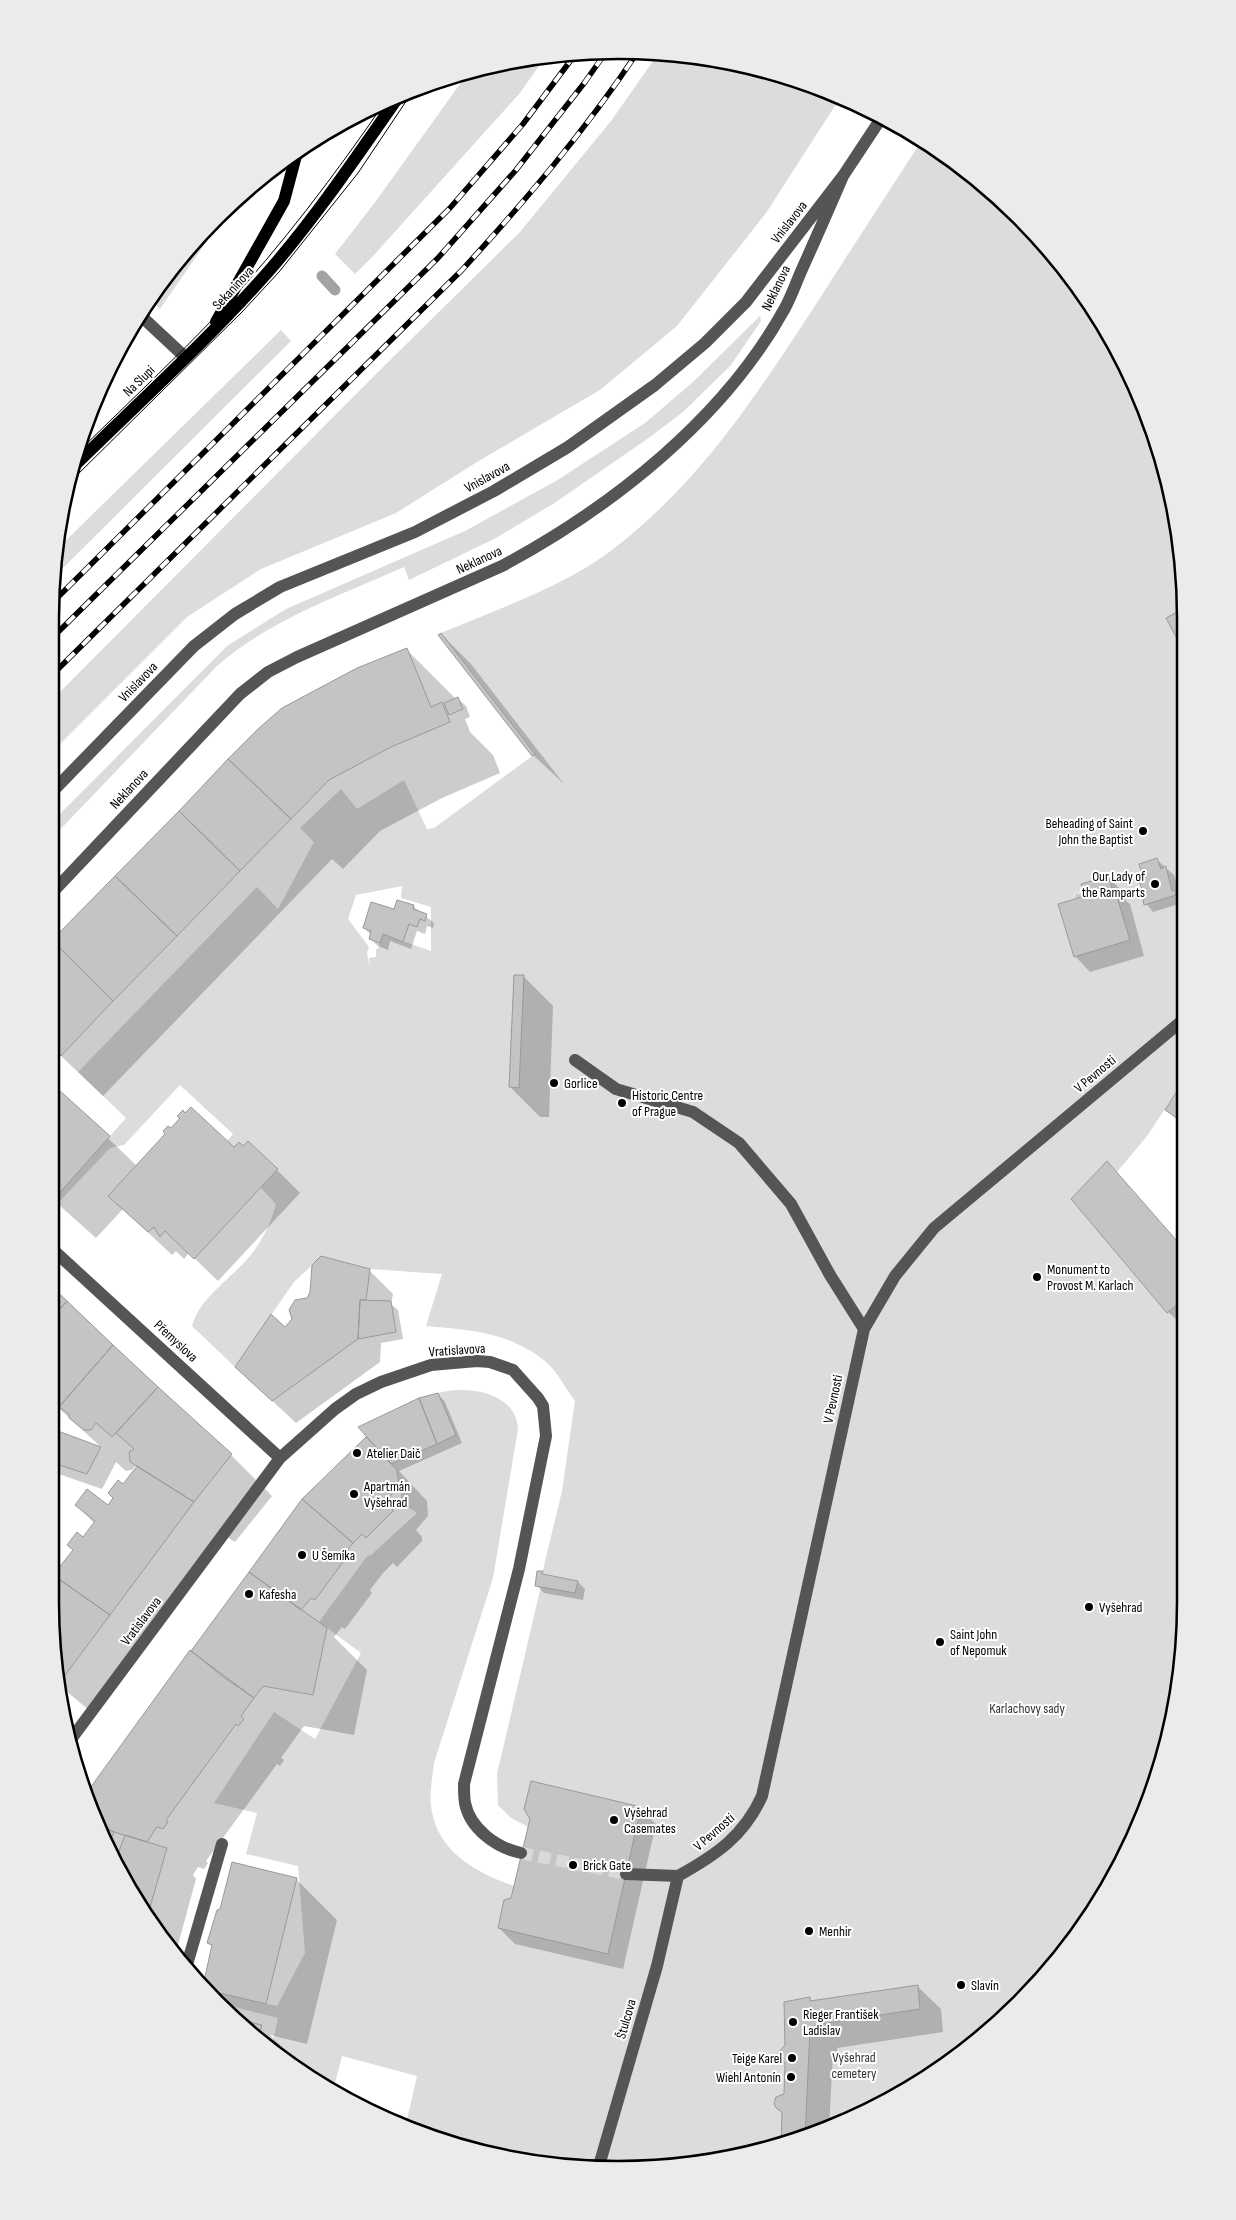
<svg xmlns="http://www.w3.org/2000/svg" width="1236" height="2220" font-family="'Sofia Sans Condensed',sans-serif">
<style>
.green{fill:#dcdcdc;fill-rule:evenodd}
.shadow{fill:#0003}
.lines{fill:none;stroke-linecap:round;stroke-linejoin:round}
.stream{stroke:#a3a3a3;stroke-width:11}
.building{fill:#c4c4c4;stroke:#999}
.minor-tunnel{stroke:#d9d9d9;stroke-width:12;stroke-dasharray:12 6;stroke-linecap:butt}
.minor{stroke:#555;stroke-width:12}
.major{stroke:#000;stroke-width:12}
.tram{stroke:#000;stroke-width:1}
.rail-casing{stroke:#000;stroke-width:5.5}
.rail{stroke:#fff;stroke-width:4;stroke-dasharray:11;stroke-linecap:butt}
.poi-dot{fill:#000;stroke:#fff;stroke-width:2}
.labels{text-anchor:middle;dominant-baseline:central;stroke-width:4;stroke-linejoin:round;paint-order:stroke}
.street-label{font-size:14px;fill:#000;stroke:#fff}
.poi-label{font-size:14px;fill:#000;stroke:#fff;text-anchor:start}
.park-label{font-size:14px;fill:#333;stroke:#fff}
.rim{fill:none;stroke:#000;stroke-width:2.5}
</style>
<rect width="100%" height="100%" fill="#fff"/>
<path class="green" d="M658,54L692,55L800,80L840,98L766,213L677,326L600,390L477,462L396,513L261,569L187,617L51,753V701L374,376L520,232L611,121Z
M545,57L520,93L374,255L355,274L335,254L376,201L470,70Z
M922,140L993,191L1090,302L1156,435L1181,544L1183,1086L1175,1094L1147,1136L1117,1172L1107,1161L1071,1199L1167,1312L1184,1299L1185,1639L1167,1749L1110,1886L1068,1948L993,2029L933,2074L836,2127L805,2137L810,2030H814L815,2025L920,2009L917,1985L810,2001L809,1997L785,2002V2045L778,2053V2058L785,2063L784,2094L776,2097L774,2103L776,2108L782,2112L781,2144L765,2151L655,2169H581L471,2151L449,2143L450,2137L448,2143L405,2128L417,2076L342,2056L333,2091L303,2074L271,2050L278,2018L219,2003L209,1992L211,1991L277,2006L305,1953L298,1866L246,1854L257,1813L214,1803L274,1712L315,1739L361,1653L319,1622L368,1555L370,1556L417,1513L402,1503L397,1470L391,1464L455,1435L438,1393C466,1385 516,1391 518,1429L493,1578L434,1763C432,1780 428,1800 433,1816C442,1855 480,1874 514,1886L528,1827L511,1818L498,1805L497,1774L541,1586L575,1593L578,1581L542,1574L562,1491L575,1401C566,1389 557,1371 545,1361C508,1332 471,1330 426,1326L442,1274L370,1269L322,1256L294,1282L235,1367L192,1326C200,1297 231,1279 250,1256C263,1240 271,1223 276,1204L260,1187L248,1141L243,1146L239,1142L234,1147L227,1141L233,1134L180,1085L124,1145L110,1148L59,1202L55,1198L126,1118L78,1072L257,887L278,909L314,842L300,828L341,789L357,809L404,780L427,829L434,828L535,754L441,633C497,609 558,589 608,553C696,487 751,403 811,312C848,254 885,197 922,140ZM1157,858L1161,869L1167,866L1172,891L1175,890L1176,895L1144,905L1138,879L1143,876L1139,864ZM1108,876L1112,888H1114L1129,940L1074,957L1058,904L1075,899L1074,894L1083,891L1081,884ZM402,886L401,898L431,907V951L383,934L378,949H376V957L369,958L370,968L367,953L369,947L348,919L356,895Z
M219,217L209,238L160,309L151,299L191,244Z
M760,316L761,321L731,365L683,412L650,437L556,502L496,538L409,580L404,567C339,596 271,619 217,666L51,839V823L227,646L286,609L465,531L556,481L645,423L693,382Z
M281,330L291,341L52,579L56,550Z"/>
<path class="shadow" d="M441,634L471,664L564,784L533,755Z
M406,649L456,699H458L466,706L470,717L465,719L470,732L493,755L500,773L442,798L380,831L343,869L332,859L103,1096L59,1054L51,1063V944L228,761Z
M1157,860L1174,875L1182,903L1153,912L1144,901L1146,900L1145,877Z
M1108,877L1124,893L1126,901L1130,904L1144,956L1090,972L1075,956V894L1085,892Z
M413,906L434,923L433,928L427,926L425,934L417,931L411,949L390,941L388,950L378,946L370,938L371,935L364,928L395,911Z
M523,976L553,1006L549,1117H540L510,1087Z
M51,1064L58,1071L51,1079Z
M1183,1087V1126L1167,1110Z
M59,1091L137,1166L234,1149L277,1170L300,1193L218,1281L189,1253L184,1259L176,1251L172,1255L123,1209L96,1238L50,1197L51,1093L54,1097Z
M1184,1250V1313L1176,1319L1168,1312Z
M369,1270L393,1294L391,1304L398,1310L403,1339L381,1343L380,1362L296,1423L236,1367L285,1328L308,1299Z
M50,1286L231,1455L272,1496L235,1542L222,1534L90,1711L66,1691L60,1700L50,1602L83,1539L94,1523L76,1505L108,1506L137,1468L135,1466L132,1470L126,1471L116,1462L102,1489L50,1471V1430L103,1449L50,1400Z
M438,1394L445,1402L462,1443L399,1471L427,1501L428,1516L416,1530L422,1537V1541L397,1567L393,1563L383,1573L370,1590L372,1593L345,1629L342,1627L334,1637L367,1670L354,1735L304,1726L281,1758L284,1760L280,1766L277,1764L206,1861L208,1863L204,1869L198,1867L193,1875L196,1879L175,1956L126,1886L85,1796L303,1500L376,1448Z
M538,1572L546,1576L578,1582L585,1589L583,1600L544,1593L536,1585Z
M640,1808L656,1824L623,1969L515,1944L499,1928L512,1899Z
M296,1879L337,1920L307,2044L270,2035L302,2067L300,2073L243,2029L204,1987L213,1947L208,1943Z
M917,1986L941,2009L943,2032L837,2048V2053H833L829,2129L782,2145L784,2114L777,2108L785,2095L786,2064L780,2058L809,1998L813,2002Z"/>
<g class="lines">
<path class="stream" d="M322,276L335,290"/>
</g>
<path class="building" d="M1181,610L1182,648L1166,618Z
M441,633L535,754L532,756L438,635Z
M407,648L431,707L442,702L450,722L391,747L329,780L291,819L228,759L258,729L282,708L357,668Z
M458,697L463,709L449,715L444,703Z
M228,759L291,819L240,871L179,811Z
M179,811L240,871L177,936L115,876Z
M1157,858L1161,869L1166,866L1172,891L1175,890L1176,895L1144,905L1143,900L1145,899L1138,878L1143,876L1139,864Z
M115,876L177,936L113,1001L52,940Z
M1108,876L1112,888L1114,887L1130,940L1074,957L1058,904L1085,896L1081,884Z
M397,900L414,905L413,909L427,914L425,921L420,919L417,927L409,924L403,942L383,934L380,943L369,939L371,931L363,928L371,902L394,909Z
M52,940L113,1001L61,1056L51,1046Z
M514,975H524L519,1088L509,1087Z
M1183,1086V1122L1165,1110L1175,1094Z
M59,1090L110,1136L55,1198L50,1194L51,1099Z
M191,1107L234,1147L239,1142L243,1146L248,1141L278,1169L194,1259L165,1231L160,1237L154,1227L148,1232L108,1196L165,1134L163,1131L168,1126L171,1128L180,1118L177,1116L183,1110L185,1113Z
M1107,1161L1184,1249V1299L1167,1313L1071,1199Z
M321,1256L370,1269L366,1300H360L358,1339L272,1401L235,1367L271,1314L285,1327L292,1319L289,1310L295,1300L307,1298L310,1292L312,1265Z
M50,1285L67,1301L50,1320Z
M360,1300L391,1301L396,1332L358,1339Z
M67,1301L113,1345L59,1407L50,1399V1320Z
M113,1345L158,1387L112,1437L96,1423L91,1430H84L69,1418V1414L59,1407Z
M158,1387L232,1454L194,1502L130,1462L129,1452L134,1449L116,1433Z
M438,1393L456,1435L437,1444L419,1398Z
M419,1398L437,1444L391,1464L358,1427Z
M50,1428L101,1447L87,1474L50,1462Z
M366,1437L397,1470L399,1485L387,1500L392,1505L393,1511L366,1538L362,1534L353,1543L302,1499Z
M137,1466L194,1502L110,1615L53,1575L73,1550L67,1545L77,1532L83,1537L95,1521L75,1505L87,1489L108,1505L113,1498L108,1493L118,1480L123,1484Z
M302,1499L353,1543L340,1560L343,1562L315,1600L311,1598L301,1610L249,1572Z
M537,1571H543L542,1574L578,1581L575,1593L535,1586Z
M249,1572L327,1628L313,1695L263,1686L254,1698L191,1651Z
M53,1575L110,1615L60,1682L58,1681L50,1602V1579Z
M190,1650L222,1676L254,1698L241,1716L244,1719L238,1726L236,1724L166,1820L168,1822L163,1829L157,1827L147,1842L114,1832L99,1825L85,1795Z
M531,1781L641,1807L608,1954L498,1928L504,1900L511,1898L530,1819L524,1809Z
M99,1825L114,1832L108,1846Z
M125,1835L167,1848L147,1918L126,1886L115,1862Z
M232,1862L297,1878L266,2004L207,1990L203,1986L212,1945L207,1943L217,1910L220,1909Z
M918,1985L920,2009L815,2025L814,2030H810L805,2137L775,2147L781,2144L782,2112L776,2108L774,2103L776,2097L784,2094L785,2063L778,2058V2053L785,2045L784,2002L810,1997V2001Z
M234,2019L262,2025L258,2040L243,2029Z"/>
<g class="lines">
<path class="minor-tunnel" d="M521,1853L626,1874"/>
<path class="minor" d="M140,315L185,357
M51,793L194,646L235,614L280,587L415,532L494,491L568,447L655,385L705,343L746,302L843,176L882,117
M51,894L240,694L268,672L297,657L502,566C612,507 724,419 785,308C792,295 797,280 803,267C817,236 830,206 843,176
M575,1060L616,1089L693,1112L739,1143L791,1204L830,1275L864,1329
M50,1247L280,1458
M69,1742L280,1458L335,1409L356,1394L381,1382L431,1365L477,1361L490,1362L513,1370L538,1398L543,1406L546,1436L519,1569L464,1784C464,1790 464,1797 465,1803C470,1829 497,1848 521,1853
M626,1874L678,1876
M678,1876C716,1855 744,1836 762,1796L864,1329L895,1276L934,1228L1183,1020
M186,1968L222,1844
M598,2169L657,1966L678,1876"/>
<path class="major" d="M216,322L284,201L297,152
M69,471C136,405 206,342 268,272C316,217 357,156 399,96"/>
<path class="tram" d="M77,453C125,406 175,359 222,310C282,245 335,175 385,102
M67,485L242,312L279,272L358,173L413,91"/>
<g class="rail-casing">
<path id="rail" d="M51,604L450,208L523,124L577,52
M51,639L438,258L516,170L585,82L606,52
M51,676L462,270C525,201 585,131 637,53"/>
</g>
<use href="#rail" class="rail"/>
</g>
<g class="poi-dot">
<circle cx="1143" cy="831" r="5"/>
<circle cx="1155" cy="884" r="5"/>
<circle cx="554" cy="1083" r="5"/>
<circle cx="622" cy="1103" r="5"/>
<circle cx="1037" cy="1277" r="5"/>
<circle cx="357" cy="1453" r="5"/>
<circle cx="354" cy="1494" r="5"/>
<circle cx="302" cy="1555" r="5"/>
<circle cx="249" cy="1594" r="5"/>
<circle cx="1089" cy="1607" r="5"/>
<circle cx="940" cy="1642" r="5"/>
<circle cx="614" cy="1820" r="5"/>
<circle cx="573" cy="1865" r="5"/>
<circle cx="809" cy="1931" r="5"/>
<circle cx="961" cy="1985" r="5"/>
<circle cx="793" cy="2022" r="5"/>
<circle cx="792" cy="2058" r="5"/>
<circle cx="791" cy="2077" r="5"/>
</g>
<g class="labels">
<g class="street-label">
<text transform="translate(789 222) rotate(-52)">Vnislavova</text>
<text transform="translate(233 288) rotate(-47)">Sekaninova</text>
<text transform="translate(776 288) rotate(-64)">Neklanova</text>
<text transform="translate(139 381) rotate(-44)">Na Slupi</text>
<text transform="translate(487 477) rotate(-29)">Vnislavova</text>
<text transform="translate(479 560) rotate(-25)">Neklanova</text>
<text transform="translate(138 682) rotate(-46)">Vnislavova</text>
<text transform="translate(129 789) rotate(-47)">Neklanova</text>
<text transform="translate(1095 1074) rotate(-40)">V Pevnosti</text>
<text transform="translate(176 1341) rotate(43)">Přemyslova</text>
<text transform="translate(457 1350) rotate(-4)">Vratislavova</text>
<text transform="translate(833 1399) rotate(-78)">V Pevnosti</text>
<text transform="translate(141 1621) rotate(-53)">Vratislavova</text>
<text transform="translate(714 1832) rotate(-41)">V Pevnosti</text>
<text transform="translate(626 2019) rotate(-74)">Štulcova</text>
</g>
<g class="poi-label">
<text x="1133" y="823" text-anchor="end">Beheading of Saint<tspan x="1133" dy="16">John the Baptist</tspan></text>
<text x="1145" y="876" text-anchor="end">Our Lady of<tspan x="1145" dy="16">the Ramparts</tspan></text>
<text x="564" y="1083">Gorlice</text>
<text x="632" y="1095">Historic Centre<tspan x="632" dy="16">of Prague</tspan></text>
<text x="1047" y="1269">Monument to<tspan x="1047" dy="16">Provost M. Karlach</tspan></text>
<text x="367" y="1453">Atelier Daič</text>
<text x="364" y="1486">Apartmán<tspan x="364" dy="16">Vyšehrad</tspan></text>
<text x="312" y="1555">U Šemíka</text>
<text x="259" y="1594">Kafesha</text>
<text x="1099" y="1607">Vyšehrad</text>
<text x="950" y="1634">Saint John<tspan x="950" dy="16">of Nepomuk</tspan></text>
<text x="624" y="1812">Vyšehrad<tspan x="624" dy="16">Casemates</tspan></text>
<text x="583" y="1865">Brick Gate</text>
<text x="819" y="1931">Menhir</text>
<text x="971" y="1985">Slavín</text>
<text x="803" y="2014">Rieger František<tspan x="803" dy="16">Ladislav</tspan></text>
<text x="782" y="2058" text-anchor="end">Teige Karel</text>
<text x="781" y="2077" text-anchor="end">Wiehl Antonín</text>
</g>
<g class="park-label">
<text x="1027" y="1708">Karlachovy sady</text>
<text x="854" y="2057">Vyšehrad<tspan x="854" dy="16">cemetery</tspan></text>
</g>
</g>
<path d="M0 0H1236V2220H0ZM618 59H618A559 559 0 0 1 1177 618V1602A559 559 0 0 1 618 2161H618A559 559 0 0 1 59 1602V618A559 559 0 0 1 618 59Z" fill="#ebebeb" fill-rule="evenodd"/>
<path class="rim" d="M618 59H618A559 559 0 0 1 1177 618V1602A559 559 0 0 1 618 2161H618A559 559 0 0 1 59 1602V618A559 559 0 0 1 618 59Z"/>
</svg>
